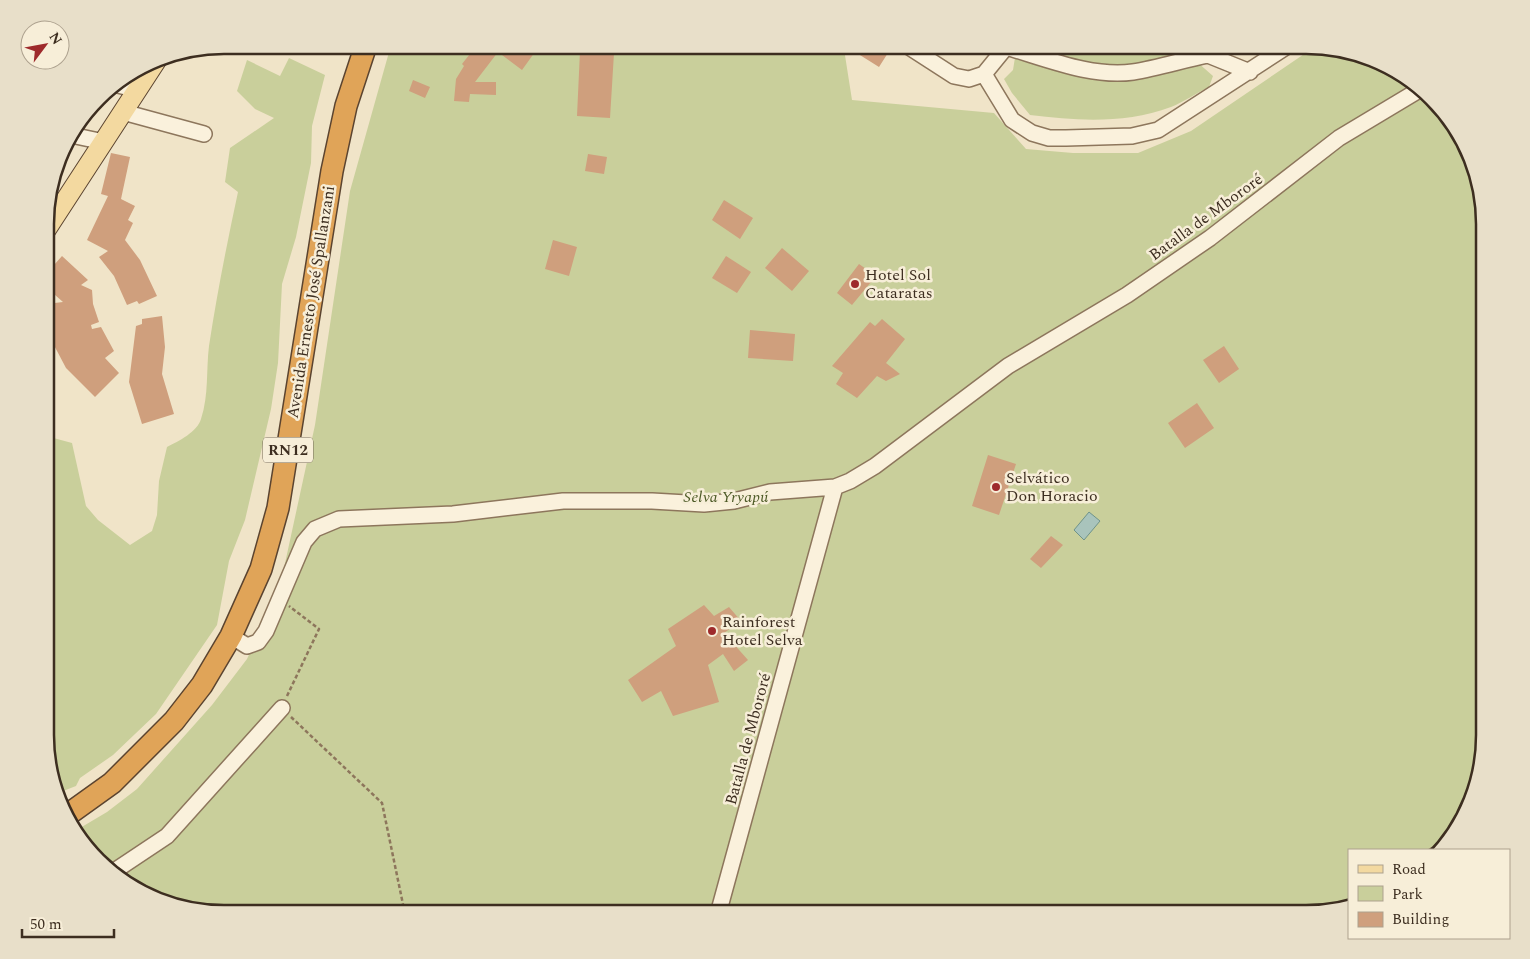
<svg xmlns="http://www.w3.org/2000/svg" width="1530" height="959" font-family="Spectral,serif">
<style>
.green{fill:#c9cf9b}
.water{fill:#a9c4bc;stroke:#6f938a}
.building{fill:#cf9f7d}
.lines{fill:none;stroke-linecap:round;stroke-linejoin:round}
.minor-casing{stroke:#8d765c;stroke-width:18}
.major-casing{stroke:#5b4430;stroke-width:21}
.highway-casing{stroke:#5b4430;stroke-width:24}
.path{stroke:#8d765c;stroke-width:2.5;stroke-dasharray:4 2.5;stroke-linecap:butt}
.minor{stroke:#faf1dc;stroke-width:15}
.major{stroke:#f3d9a0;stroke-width:19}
.highway{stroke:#e0a458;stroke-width:21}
.poi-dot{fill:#9e2a2b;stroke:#f7eed8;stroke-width:2}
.labels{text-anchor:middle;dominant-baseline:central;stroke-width:5;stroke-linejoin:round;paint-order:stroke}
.shield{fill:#f7eed8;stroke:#756857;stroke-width:1}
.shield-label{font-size:15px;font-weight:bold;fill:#3d2e20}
.street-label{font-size:16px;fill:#3d2e20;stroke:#f7eed8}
.poi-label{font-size:16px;fill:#3d2e20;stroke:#f7eed8;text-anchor:start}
.park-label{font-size:16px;font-style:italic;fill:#4d5a26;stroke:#f7eed8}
.rim{fill:none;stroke:#3d2e20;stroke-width:2.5}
</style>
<rect width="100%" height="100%" fill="#f0e4c8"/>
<path class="green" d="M391,45H838L844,49L852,100L994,113L1026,149L1073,153H1138L1191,131L1316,46L1353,51L1405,75L1461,134L1485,212V746L1455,834L1438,850H1349V904L1317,914H224L167,905L125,884L75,831L107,812L137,789L212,705L247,659L279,591L315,425L350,191Z
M1017,45H1251L1243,49L1180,47L1213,76L1209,87C1196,93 1184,102 1171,107C1125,124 1078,121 1030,115L1012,93L1004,79L1013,70Z
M289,58L325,75L312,126L311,163L296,237L282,284L278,363L271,409L245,520L229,561L217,625L156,714L113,755L80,778L76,786L58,793L46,758V436L72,443L86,506L98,520L130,545L152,531L157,515L159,481L167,447C179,441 197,432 201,419C209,395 206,370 209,346C217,294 227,243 238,192L225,182L230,148L274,118L255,109L237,91L247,60L280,76Z"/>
<path class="water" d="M1089,512L1100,521L1084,540L1074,530Z"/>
<path class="building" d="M477,45H540L522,70L498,52L475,82H496V95L470,94L469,102L454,101L456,79L464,66L462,64Z
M844,45H893L879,67Z
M580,51L614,53L610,118L577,116Z
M413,80L430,87L425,98L409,91Z
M111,153L130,157L121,199L135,206L128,220L133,223L125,240L140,260L157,296L139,304L137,301L127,305L114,276L99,257L108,251L87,240L108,196L101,194Z
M588,154L607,157L604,174L585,171Z
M724,200L753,218L740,239L712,220Z
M553,240L577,247L569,276L545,269Z
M782,248L809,271L792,291L765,268Z
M62,256L88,280L81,285L92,290L93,304L99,322L91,325L92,329L101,327L114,351L105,358L119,373L95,397L66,368L47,332L46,304L63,302L46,287V274Z
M726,256L751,272L737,293L712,278Z
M859,264L876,276L852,305L837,293Z
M162,316L165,347L162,374L174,414L142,424L129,382L136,326L142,324V319Z
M882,319L905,339L886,363L900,374L886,381L877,376L857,398L836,384L843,373L832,366L870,322L875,326Z
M750,330L795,334L793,361L748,358Z
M1224,346L1239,369L1219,383L1203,360Z
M1197,403L1214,428L1185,448L1168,423Z
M988,455L1016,464L999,515L972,506Z
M1051,536L1063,545L1041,568L1030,559Z
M704,605L714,616L729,607L741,621L724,633L748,660L734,671L723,654L708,665L719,702L673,716L661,691L642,702L628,680L676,646L668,629Z"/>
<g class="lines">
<g class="minor-casing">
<path id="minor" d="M906,45L954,76L969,79L984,74L1012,120L1032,133L1049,138H1066L1132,136L1158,130L1289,45
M1195,45L1208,55L1250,72
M984,74L1006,47C1045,58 1092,78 1133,72C1158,68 1183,60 1208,55
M114,84L138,90
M123,112L204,134
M71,135L104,142
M231,636L247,646L258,642L266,631L304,542L315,529L339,519L453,514L563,501H652L704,504L734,501L770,492L835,487L850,481L875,466L1008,366L1127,295L1210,238L1339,138L1419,90
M113,872L167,836L282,708
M718,914L835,487"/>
</g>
<g class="major-casing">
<path id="major" d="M46,230L158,58"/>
</g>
<g class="highway-casing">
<path id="highway" d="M66,816L112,783L174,721L202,685L231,636L261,569L278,508L332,171L346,106L366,45"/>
</g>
<path class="path" d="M287,696L319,629L289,606
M291,717L382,803L405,914
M1429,850L1455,833"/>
<use href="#minor" class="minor"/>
<use href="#major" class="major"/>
<use href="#highway" class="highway"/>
</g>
<g class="poi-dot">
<circle cx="855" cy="284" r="5"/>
<circle cx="996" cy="487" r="5"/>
<circle cx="712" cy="631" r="5"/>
</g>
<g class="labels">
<rect class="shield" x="263" y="437.5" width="50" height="25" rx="4"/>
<g class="shield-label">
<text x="288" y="450">RN12</text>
</g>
<g class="street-label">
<text transform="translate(1206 217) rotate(-36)">Batalla de Mbororé</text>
<text transform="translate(311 302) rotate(-81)">Avenida Ernesto José Spallanzani</text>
<text transform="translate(748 739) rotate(-75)">Batalla de Mbororé</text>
</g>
<g class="poi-label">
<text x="865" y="275">Hotel Sol<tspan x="865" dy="18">Cataratas</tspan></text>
<text x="1006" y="478">Selvático<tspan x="1006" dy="18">Don Horacio</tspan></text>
<text x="722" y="622">Rainforest<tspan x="722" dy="18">Hotel Selva</tspan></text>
</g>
<g class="park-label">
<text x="726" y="497">Selva Yryapú</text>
</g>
</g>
<path d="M0 0H1530V959H0ZM224 54H1306A170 170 0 0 1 1476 224V735A170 170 0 0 1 1306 905H224A170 170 0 0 1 54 735V224A170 170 0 0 1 224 54Z" fill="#e8dfc9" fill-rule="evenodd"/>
<path class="rim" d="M224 54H1306A170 170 0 0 1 1476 224V735A170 170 0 0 1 1306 905H224A170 170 0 0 1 54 735V224A170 170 0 0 1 224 54Z"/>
<rect x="1348" y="849" width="162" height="90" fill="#f7eed8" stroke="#ada18e"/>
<rect x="1358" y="865" width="25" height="8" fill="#f3d9a0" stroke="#ada18e"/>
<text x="1392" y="874" font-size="15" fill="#3d2e20">Road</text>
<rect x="1358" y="886" width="25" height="15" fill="#c9cf9b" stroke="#ada18e"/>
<text x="1392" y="899" font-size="15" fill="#3d2e20">Park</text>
<rect x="1358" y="912" width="25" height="15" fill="#cf9f7d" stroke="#ada18e"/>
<text x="1392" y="924" font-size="15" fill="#3d2e20">Building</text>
<g transform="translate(45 45) rotate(58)"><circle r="24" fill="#f7eed8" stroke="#ada18e"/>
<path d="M0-4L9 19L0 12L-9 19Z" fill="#9e2a2b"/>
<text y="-8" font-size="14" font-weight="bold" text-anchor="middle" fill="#3d2e20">N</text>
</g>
<path d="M22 929v8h92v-8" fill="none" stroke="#3d2e20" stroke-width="2.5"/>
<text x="30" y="929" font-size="15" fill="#3d2e20" stroke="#f7eed8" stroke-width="4" paint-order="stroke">50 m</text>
</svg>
